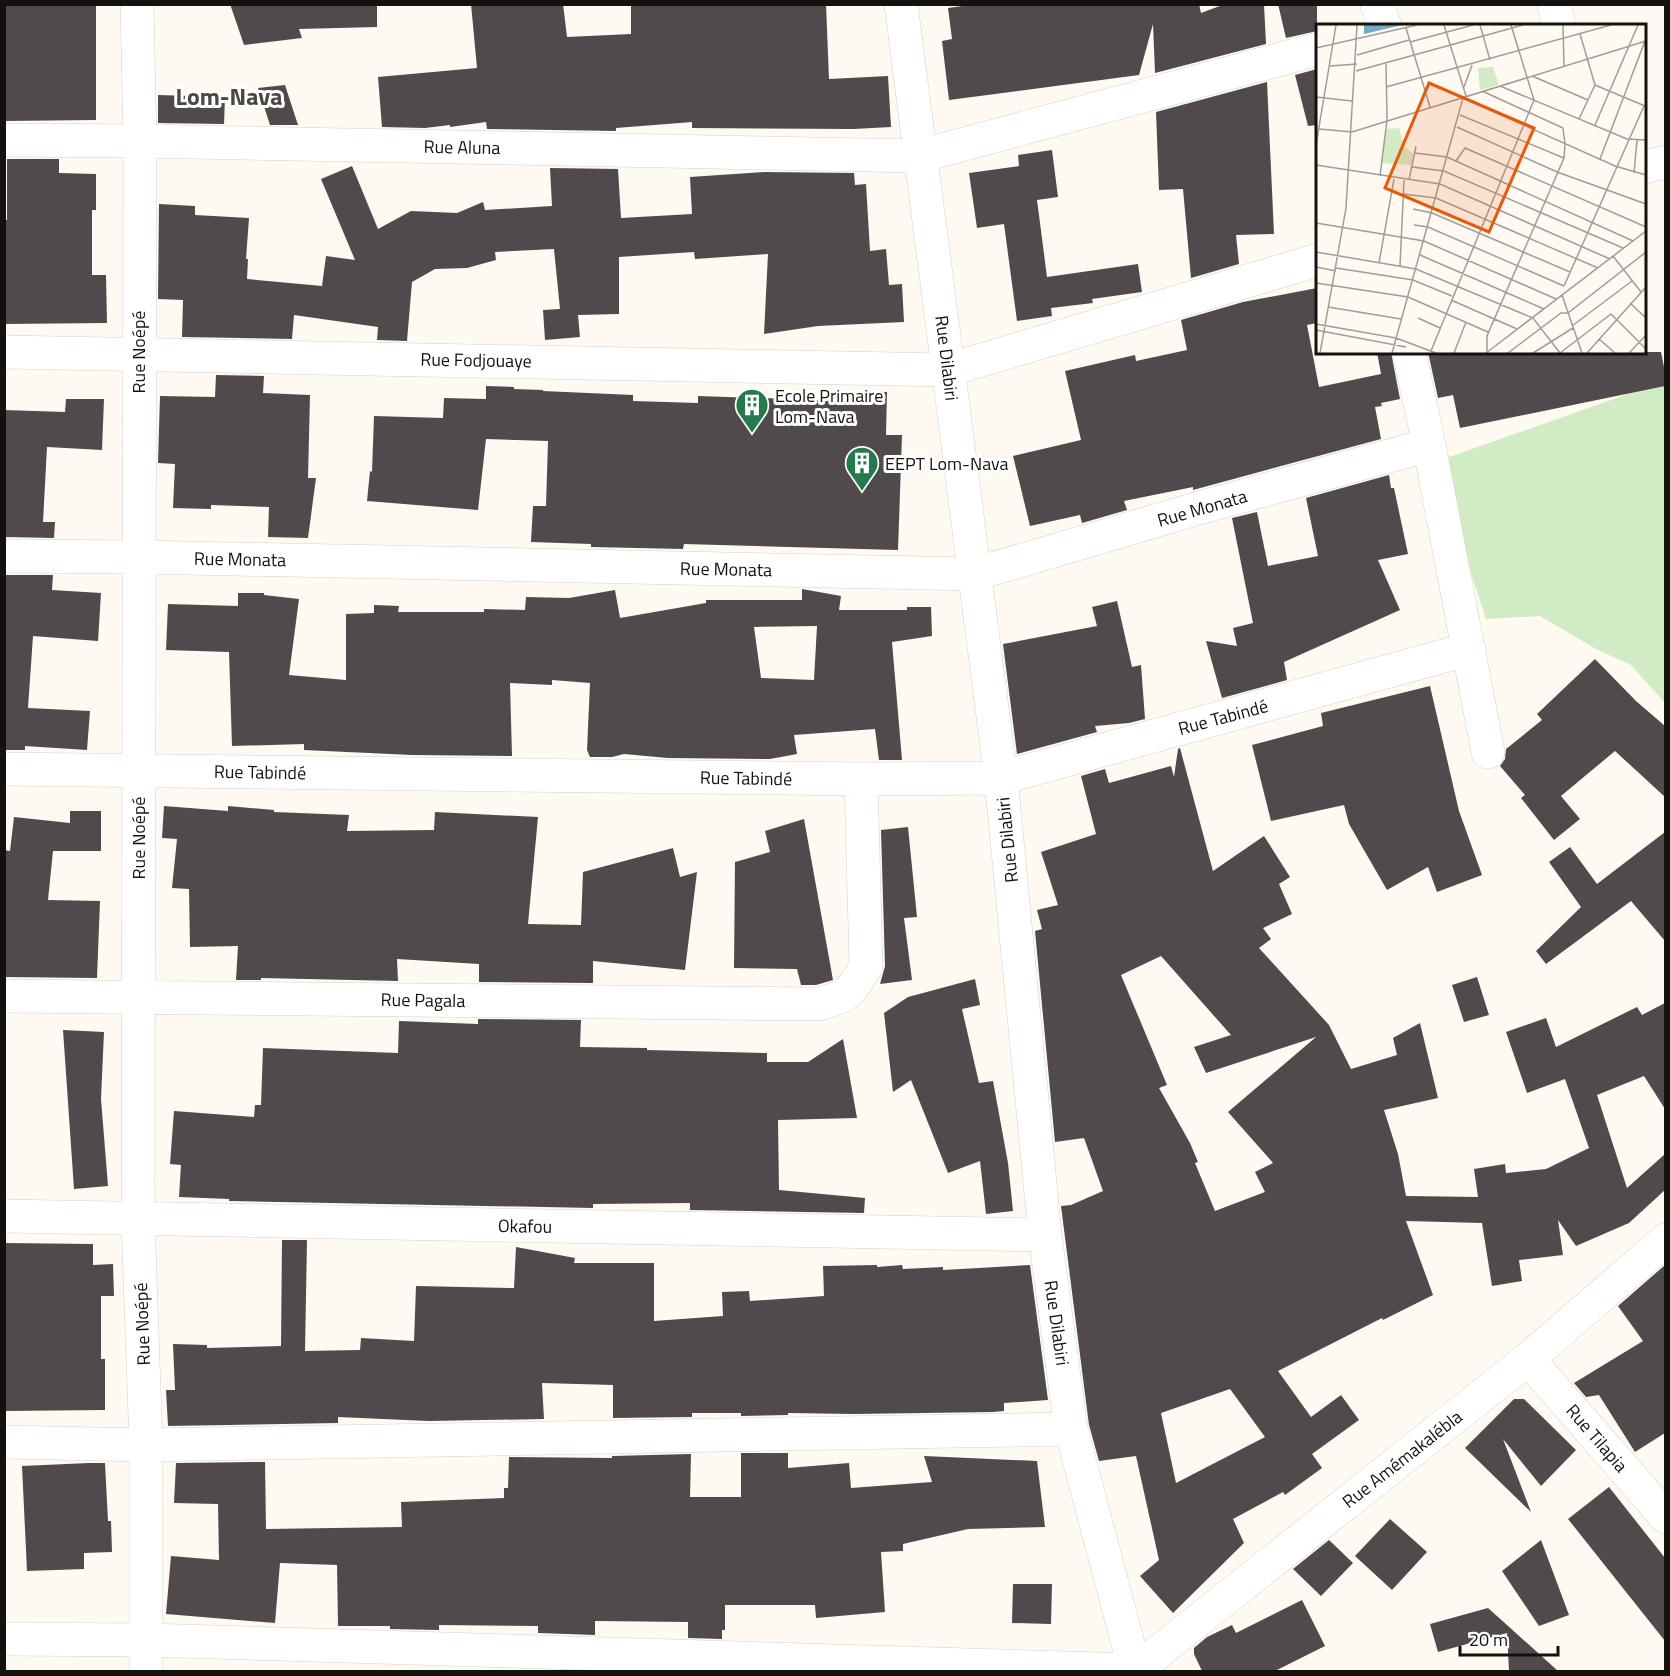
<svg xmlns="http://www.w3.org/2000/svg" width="1670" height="1676" font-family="'Titillium Web',sans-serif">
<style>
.green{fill:#d1ebc4}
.building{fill:#514a4d;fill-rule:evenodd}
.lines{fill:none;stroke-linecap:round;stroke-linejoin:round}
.minor-casing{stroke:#d6d2c9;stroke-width:34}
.minor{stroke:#fff;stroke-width:33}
.labels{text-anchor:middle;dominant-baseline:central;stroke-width:6;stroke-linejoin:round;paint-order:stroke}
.street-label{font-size:18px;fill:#13120f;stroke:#fff}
.poi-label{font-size:18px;fill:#13120f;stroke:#fff;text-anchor:start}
.district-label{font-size:24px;font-weight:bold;fill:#4b4841;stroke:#fff}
.inset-road{fill:none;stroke:#a09d97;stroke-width:1.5}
.view{fill:#e8590c;fill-opacity:0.15;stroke:#e8590c;stroke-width:3}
.inset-edge{fill:none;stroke:#13120f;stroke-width:3}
</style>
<rect width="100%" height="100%" fill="#fef9f1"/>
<path class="green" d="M1665,381V703L1631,665L1596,649L1540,616L1486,619L1435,462Z"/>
<path class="building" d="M4,4H96V120L4,121Z
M230,4H377V27L299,29L302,38L244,45Z
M471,4H563L567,37L631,34V4H826L829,79L888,76L891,127L853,129L692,128V122L616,128V131L487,129L486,122L450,127V125L425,128L382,127L378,77L477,68Z
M976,4H1199L1201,13L1225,4H1264L1266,44L1155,73L1153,24L1139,75L949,100L942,41L952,39L948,8Z
M1278,4H1317V31L1286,38Z
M1317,69V125L1308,126L1295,75Z
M1267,82L1274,234L1236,235L1239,264L1191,278L1183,189L1159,190L1156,112Z
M285,85L298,125H270L258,88Z
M158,95L225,97L224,124L158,123Z
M1052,150L1058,197L1037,200L1047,277L1138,264L1142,292L1092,299L1093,303L1051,308L1052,316L1017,321L1004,224L977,228L969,173L1019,166L1018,155Z
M7,159H59V173L96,174V210H92V275H106L107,323L4,324V220H7Z
M352,166L378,229L411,211L457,213L483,202L485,210L552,206L550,168L618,169L621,218L692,214L690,177L764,172L854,173L855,185L866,184L870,251L886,249L889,285L902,284L904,322L818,326L764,334L768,254L695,259L694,252L619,257V314L578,315L580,337L545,340L543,310L560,309L554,249L495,252L496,260L467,268L435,269L412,282L407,341L377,340L378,327L294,315L292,339L182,337L183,300L158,299L159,204L195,206V215L249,218L246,259H248L247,279L322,286L326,256L355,260L321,179Z
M1317,288V323L1307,325L1319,387L1381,374L1377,352H1391L1400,399L1381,403L1382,406L1375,407L1381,439L1193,490V487L1124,501L1127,510L1082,523L1080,515L1030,526L1013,456L1081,440L1065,371L1135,355L1136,361L1187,350L1181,320L1243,302Z
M1428,352H1661L1665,372V386L1460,428L1453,395L1438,398Z
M216,375L264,376L263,393L310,395L308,478H316L308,538L268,537L269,507L211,505V509L173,508L175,464L158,463L160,396L215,397Z
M486,386L514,387V389L543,390V391L633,395V401L698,403V396L819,400L820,390L887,392L886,435H902L898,550L684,544L683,549L591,547V544L531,542L533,506H546L548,441L486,439L478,510L367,501L370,471L372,472L374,416L443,418L444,398L486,399Z
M66,399H104L102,450L47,447L43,522H55L54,538L4,537V410L65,412Z
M1389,475L1391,488H1394L1408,554L1378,560L1400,610L1284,662L1287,680L1222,698L1206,641L1237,646L1233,628L1253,623L1232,518L1257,512L1268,566L1318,556L1306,498Z
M4,575H53L52,590L101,593L98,641L33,636L28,708L90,711L87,750L25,746V750H4Z
M802,589L841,596L839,610H907V607H931L932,636L892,642L902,760H879L875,729L794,735L797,754L770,759L668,758L624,754L612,757H590L587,750L590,683L552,680V685L510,683L512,756L412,755L304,750V744L232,746L229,652L166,650L168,604L238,606V593H264V595L299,599L289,675L346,680V614L374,613V605L399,606L398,612H484V609L525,610L526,597L569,598L615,590L620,618L706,603V600H802ZM817,626L814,680L761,678L754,627Z
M1117,601L1132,667L1141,665L1145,719L1129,723L1095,726L1097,732L1017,754L1003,644L1097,626L1092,607Z
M1595,659L1636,701L1665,726V797L1615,751L1561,796L1580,819L1554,840L1521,798L1525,795L1500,766L1505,759L1506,749L1542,720L1537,714Z
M1430,686L1459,811L1482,875L1437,892L1428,867L1387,890L1349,824L1344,805L1271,821L1252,745L1323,726L1321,713Z
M1180,748L1213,871L1264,836L1290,877L1279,884L1292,914L1263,928L1271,939L1259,948L1329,1025L1351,1069L1397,1055L1393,1038L1420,1023L1438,1098L1384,1110L1398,1154L1406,1196L1478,1197L1474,1169L1505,1164L1506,1173L1546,1169L1589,1148L1565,1079L1527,1093L1506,1032L1546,1018L1556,1047L1637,1007L1642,1015L1665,1003V1109L1644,1076L1597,1095L1627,1188L1665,1154V1190L1629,1223L1576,1246L1558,1220L1563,1255L1519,1260L1522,1281L1492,1286L1482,1223L1406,1221L1433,1295L1383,1320L1382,1318L1278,1371L1311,1417L1341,1395L1359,1420L1312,1454L1322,1468L1285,1495L1283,1492L1233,1519L1244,1543L1173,1613L1140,1576L1159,1560L1136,1456L1099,1461L1089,1425L1061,1206L1071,1205L1103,1191L1084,1138L1055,1142L1035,931L1042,929L1037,910L1058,905L1041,852L1096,834L1081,776L1105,769L1109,783L1171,766L1174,777L1178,749ZM1161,956L1231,1035L1194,1047L1206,1073L1316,1037L1228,1112L1273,1163L1255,1172L1265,1192L1215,1211L1195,1163L1198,1162L1190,1143L1159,1088L1167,1085L1121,975ZM1230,1389L1265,1437L1176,1483L1161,1413Z
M164,806L228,811V806L274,810V812L349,815L347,831L434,830L435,812L538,817L528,924L581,925L583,872L673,848L680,877L697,872L685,970L593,961V983L479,982V964L397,959L398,981L261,978V980H236L238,946L190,947L189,889L172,888L177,839L162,838Z
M70,811H101V851H53L48,900L100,901L97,978L4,977V850L10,851L14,817L70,823Z
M804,819L833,980L816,985H801L797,969L734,968L735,862L770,852L765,831Z
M908,827L917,917L904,918L912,980L880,984L885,966L881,830Z
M1665,832V941L1631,901L1546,964L1536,951L1581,907L1549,862L1570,847L1597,884Z
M1477,977L1489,1015L1464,1022L1452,985Z
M975,979L980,1005L962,1009L979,1083L993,1081L1008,1163L1013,1211L986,1214L980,1161L948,1173L911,1080L893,1092L884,1013L908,997Z
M478,1019L581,1020L580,1047L647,1048V1050L767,1053V1062H808L843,1039L857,1118L778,1120L779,1190L865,1198L864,1213L690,1210V1203L593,1204V1208L229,1201V1199L179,1197L181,1165L170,1164L174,1111L254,1117L255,1105H261L263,1048L398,1053L399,1021L478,1024Z
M63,1030L104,1032L101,1099L108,1186L74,1189Z
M282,1240H307L305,1351L360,1350L361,1338L414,1341L416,1286L514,1288L516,1247L575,1258L574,1263H654V1321L723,1316L722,1292L749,1291L750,1301L824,1296L823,1266L877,1265V1267L902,1265L903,1269L943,1267V1270L1030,1265L1048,1400L1004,1403V1411L993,1412L854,1414L788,1413V1415L741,1416V1413H692V1417L613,1418V1385L542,1383L544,1419L429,1421L338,1417V1423L168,1426L166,1390H175L173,1344L207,1345V1348L281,1346Z
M4,1243L93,1244V1265L113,1264L114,1296H101V1359H105V1410L4,1411Z
M1665,1265V1433L1635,1452L1599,1395L1586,1397L1574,1383L1643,1341L1618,1306Z
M1514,1399H1524L1576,1450L1541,1486L1503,1439L1531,1512L1465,1448Z
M741,1453H788V1468L849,1463L851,1488L932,1482L924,1456L1037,1461L1045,1527L968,1529L903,1544V1551L881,1552L885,1612L816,1618L815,1605H725V1630H722V1639L688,1638V1622L595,1621V1635L538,1633V1626L439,1625V1630L390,1629V1626H338L337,1565L280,1563L275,1623L166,1614L171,1556L219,1560L218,1504L174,1503L176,1463L265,1462L266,1529L402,1527L401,1502L504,1498V1488H508L509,1457L612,1458V1456L691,1454L690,1497H741Z
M89,1463H105L108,1521H111L112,1552L84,1553V1569L27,1571L22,1466Z
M1609,1487L1665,1558V1641L1568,1519Z
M1390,1519L1427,1552L1392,1590L1355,1556Z
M1329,1540L1353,1563L1321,1596L1293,1569Z
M1541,1540L1569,1615L1539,1626L1502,1571Z
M1013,1584H1052L1051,1624L1012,1623Z
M1302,1600L1325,1646L1275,1671H1202L1194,1654V1648L1207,1637L1232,1625L1236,1633Z
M1488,1608L1507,1625L1558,1671H1509L1507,1633L1438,1652L1430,1624Z"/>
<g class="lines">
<g class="minor-casing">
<path id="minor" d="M137,4L140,141L138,1219L146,1445V1672
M901,4L1001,778L1045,1235L1071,1429L1135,1670
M1377,4L1385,26
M1554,4L1559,26
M4,140L140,141L920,156L1318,49
M1644,167L1666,162
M4,352L948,370L1318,260
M1409,352L1429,445L1488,752
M4,556L139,557L975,574L1206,506L1429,445
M4,769L861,779L1001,778L1469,649
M4,996L818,1004C848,997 851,992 866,966L861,779
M4,1216L1045,1235
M1528,1359L1666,1517
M4,1442L146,1445L1071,1429
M4,1639L146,1640L1135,1670
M1133,1672L1528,1359L1666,1240"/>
</g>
<use href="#minor" class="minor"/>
</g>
<defs>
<g id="building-pin" transform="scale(1.725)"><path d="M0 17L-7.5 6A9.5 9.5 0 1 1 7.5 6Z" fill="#257a4d" stroke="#fff"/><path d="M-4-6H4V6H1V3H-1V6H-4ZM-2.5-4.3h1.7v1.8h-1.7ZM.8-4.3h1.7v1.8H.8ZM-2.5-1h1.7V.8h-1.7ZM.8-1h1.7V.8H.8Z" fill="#fff"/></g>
</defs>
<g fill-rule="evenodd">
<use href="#building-pin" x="752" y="405"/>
<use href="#building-pin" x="862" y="463"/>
</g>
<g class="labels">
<g class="street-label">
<text transform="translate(462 147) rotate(1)">Rue Aluna</text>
<text transform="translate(138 352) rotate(-90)">Rue Noépé</text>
<text transform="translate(947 358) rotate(83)">Rue Dilabiri</text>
<text transform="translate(476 360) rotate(1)">Rue Fodjouaye</text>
<text transform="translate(1202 508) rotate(-16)">Rue Monata</text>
<text transform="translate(240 559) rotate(1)">Rue Monata</text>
<text transform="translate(726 569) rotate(1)">Rue Monata</text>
<text transform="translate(1223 717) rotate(-15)">Rue Tabindé</text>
<text transform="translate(260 772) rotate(1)">Rue Tabindé</text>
<text transform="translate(746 778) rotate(1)">Rue Tabindé</text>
<text transform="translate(138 838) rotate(-90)">Rue Noépé</text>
<text transform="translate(1007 840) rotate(-96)">Rue Dilabiri</text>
<text transform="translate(423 1000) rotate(1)">Rue Pagala</text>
<text transform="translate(525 1226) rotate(1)">Okafou</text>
<text transform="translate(1057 1323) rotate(82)">Rue Dilabiri</text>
<text transform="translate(142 1324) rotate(-92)">Rue Noépé</text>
<text transform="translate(1597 1438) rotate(49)">Rue Tilapia</text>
<text transform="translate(1402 1459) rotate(-38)">Rue Amémakalébla</text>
</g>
<g class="poi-label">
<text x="775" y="395">Ecole Primaire<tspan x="775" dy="21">Lom-Nava</tspan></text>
<text x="885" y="463">EEPT Lom-Nava</text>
</g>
<g class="district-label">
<text x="229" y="96">Lom-Nava</text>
</g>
</g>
<g transform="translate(1316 24)">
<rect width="330" height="330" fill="#fef9f1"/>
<path d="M177,43L183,61L164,66L162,44ZM83,104L89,123L97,130L96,141L65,139L70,105Z" fill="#d1ebc4"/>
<path d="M48,1H86L48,10Z" fill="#73aac4"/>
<path class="inset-road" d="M128,1L150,72M164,1L174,36M247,1L248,42M90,4L114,83M264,10L279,61M94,18L157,1M0,24L101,1M41,31L93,16M14,42L41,40M40,47L207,1M216,52L272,76M279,61L329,82M184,62L311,115L330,116M70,63L295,1M148,63L156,41M166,67L247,104L249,120L248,134L171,312V328M0,73L36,77M147,74L299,142L330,151M144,91L248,134M263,95L279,61M279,101L322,1M141,103L241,148L330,180M3,105L36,108L330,17M0,121L20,1M99,129L131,133L317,217M284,135L329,17M140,137L149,124L330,203M0,141L124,160L294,235M96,143L128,147L307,224M318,149L321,116M64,152L71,96L70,40M93,156L100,122M87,170L120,174L282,244M97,185L116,189L254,248M0,199L108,217L240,275M98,201L112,203L248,262M0,228L100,245L217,294L244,329M104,231L228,285M297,232L325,268M63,239L78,155M84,242L88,156M0,243L20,247M20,244L97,256L136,272M0,259L92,273L172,308M248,262L328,82M246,271L266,329M135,276L201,305M314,279L330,294M12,283L85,295M102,294L124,304M0,300L80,314L120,329M256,302L316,257M0,306L90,323M8,307L30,184L41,1M283,315L299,329M115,327L218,76L195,1M4,329L8,307M76,329L147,74M138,329L150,298M170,329L330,207M192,329L245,289H252L330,228M217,329L257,304M244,329L295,290L330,325M271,329L330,263M313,329L330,311"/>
<path class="view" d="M113,59L218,104L173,208L69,164Z"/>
<rect width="330" height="330" class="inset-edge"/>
</g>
<rect width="1670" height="1676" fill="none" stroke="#13120f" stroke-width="12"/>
<path d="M1460 1646v9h98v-9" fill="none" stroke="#13120f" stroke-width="3"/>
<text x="1469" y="1646" font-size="18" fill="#13120f" stroke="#ffffff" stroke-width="4.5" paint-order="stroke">20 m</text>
</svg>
